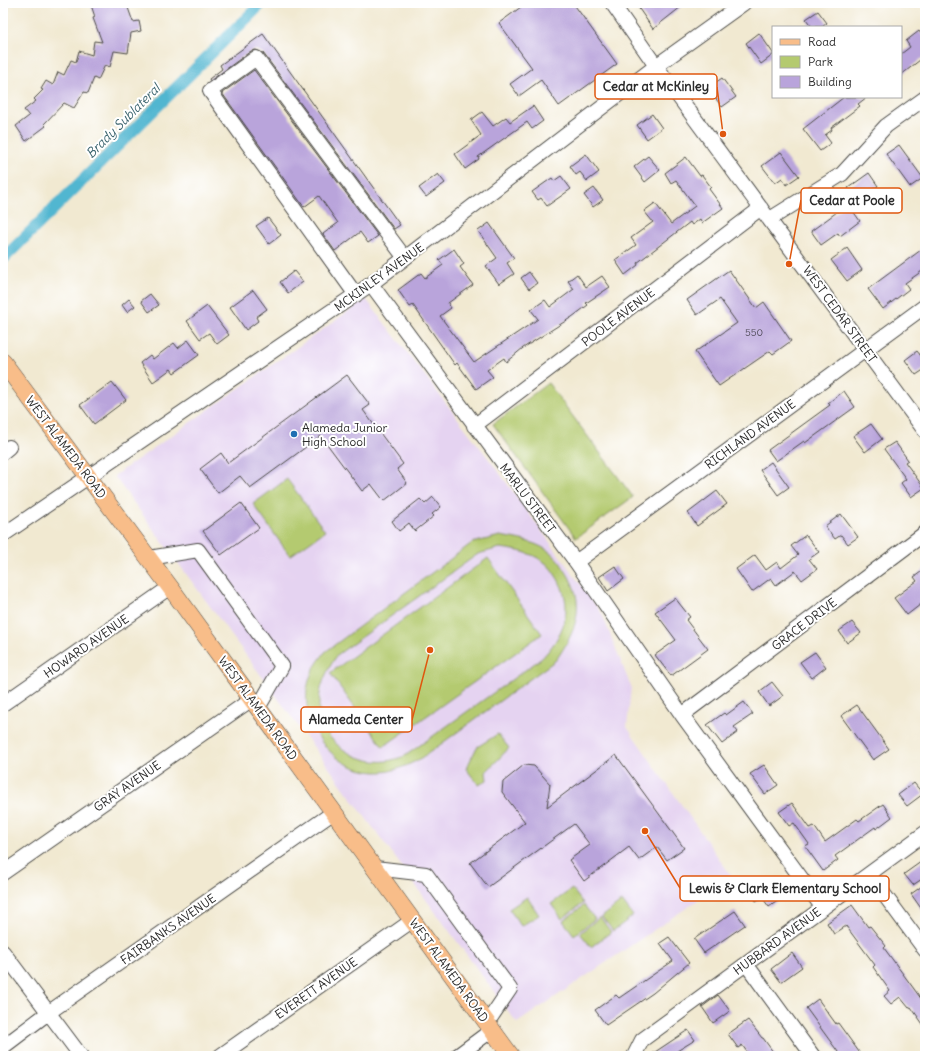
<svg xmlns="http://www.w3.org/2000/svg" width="928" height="1059" font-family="Delius,sans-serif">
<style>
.built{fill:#e5d3f1}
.green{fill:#b4ca6f;stroke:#707a4d;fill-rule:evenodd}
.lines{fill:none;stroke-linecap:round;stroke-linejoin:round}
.canal{stroke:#51b6d0;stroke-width:12}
.building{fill:#b9a4db}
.minor-casing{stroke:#494844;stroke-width:16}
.major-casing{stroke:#494844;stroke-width:18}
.minor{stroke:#fff;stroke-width:14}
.major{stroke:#f8bd89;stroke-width:17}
.poi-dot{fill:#1f6fb2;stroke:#fff;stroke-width:1.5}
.labels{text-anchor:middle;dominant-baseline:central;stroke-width:4;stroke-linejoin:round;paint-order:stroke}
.number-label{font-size:10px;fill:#4e4957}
.street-label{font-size:12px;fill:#2b2b2b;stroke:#fff}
.poi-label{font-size:12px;fill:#2b2b2b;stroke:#fff;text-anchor:start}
.water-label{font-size:13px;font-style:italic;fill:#3a636d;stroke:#fff}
.leader{fill:none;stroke:#df570e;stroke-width:1.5}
.callout-dot{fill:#df570e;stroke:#fff;stroke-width:1.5}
.callout{fill:#fff;stroke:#df570e;stroke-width:1.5}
.callout-label{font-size:13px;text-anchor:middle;font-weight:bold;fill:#2b2b2b}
</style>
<rect width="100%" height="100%" fill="#fff"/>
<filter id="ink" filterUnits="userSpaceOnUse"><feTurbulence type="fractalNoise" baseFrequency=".025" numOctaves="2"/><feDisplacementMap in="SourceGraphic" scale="8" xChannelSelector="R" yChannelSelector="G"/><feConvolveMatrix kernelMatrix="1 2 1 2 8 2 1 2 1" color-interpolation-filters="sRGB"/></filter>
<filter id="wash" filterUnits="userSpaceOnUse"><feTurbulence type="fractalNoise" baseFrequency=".012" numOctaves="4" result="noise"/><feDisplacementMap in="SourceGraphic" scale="16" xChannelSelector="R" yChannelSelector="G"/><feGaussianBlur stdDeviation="0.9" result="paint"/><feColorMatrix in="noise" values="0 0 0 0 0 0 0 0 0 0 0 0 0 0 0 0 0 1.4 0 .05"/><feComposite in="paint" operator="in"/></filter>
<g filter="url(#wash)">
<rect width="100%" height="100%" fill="#f1e9d1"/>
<path class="built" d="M366,299L498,471L602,614L631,687L627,727L732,877L517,1023L114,476Z"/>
<path class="green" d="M548,383L633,497L576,538L493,424Z
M287,479L325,531L290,556L253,504Z
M500,536C516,539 533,541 547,550C554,554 561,563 565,570C587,603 577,630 556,660L422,758C408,765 393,773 376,772C328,770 291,715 313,670C316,664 321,658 325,652L472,543ZM500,548C515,550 531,552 544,562C550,566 555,574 559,581C574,610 563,636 542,658L405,756C399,758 393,760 387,761C357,765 320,741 319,709C318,688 326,672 337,655L478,554Z
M488,558L542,634L383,747L330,673Z
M498,734L509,748L486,772L487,780L479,785L466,769L477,747Z
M572,889L583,903L562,919L551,904Z
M527,897L539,915L521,926L509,909Z
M622,901L633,916L613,931L602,917Z
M584,905L595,919L574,935L563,921Z
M600,917L611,932L591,947L580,933Z"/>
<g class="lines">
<path class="canal" d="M3,259L262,3"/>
</g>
<g id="blocks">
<path class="building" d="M96,3H122L123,6L127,5L133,22L139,21L141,31L131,33L128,53L114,51L110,67L105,65L98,80L94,78L88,93L84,92L74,108L64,103L44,124L46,126L26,141L16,126L29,116L24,110L36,101L34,99L43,90L41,89L46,81L53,85L58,72L64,75L71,60L76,62L79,51L92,55L94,41L102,42L93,18L95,17L91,5Z
M519,3H573L617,64L559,106L541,80L519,96L510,84L532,68L499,23L521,7Z
M635,3H686L653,29Z
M818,11L827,23L822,27H812L806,19Z
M919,31L925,39V56L901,75V54L910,47L906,41Z
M759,33L773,53V55L761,64L746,43Z
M263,34L400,225L394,229L263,53L256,50L251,51L210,81L209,79L222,69L220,65Z
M254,70L378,236L368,243L360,232L335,251L323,234L338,223L319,196L304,207L222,93Z
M722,78L736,97L722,107L708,88Z
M844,97H867L858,104L860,106L831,128L832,130L825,135L831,143L820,151L803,129Z
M533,106L543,121L532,129L527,122L478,157L479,159L465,169L455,154L481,135L471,120L482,112L493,126L506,117L510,122Z
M652,114L662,128L647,139L637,125Z
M899,145L923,178L910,187L886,154Z
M781,152L799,176L786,185L782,178L775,183L762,166Z
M586,154L599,172L587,181L580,172L576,175L570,166Z
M648,156L660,170L645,182L634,167Z
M686,157L700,176L702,175L711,187L709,189L723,208L702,223L700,219L692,225L690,222L637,263L638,265L625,275L615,260L636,245L631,238L653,222L644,211L655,203L671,224L695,206L676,180L671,183L665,173Z
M869,173L878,186L857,201L848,188Z
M438,174L445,183L426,197L419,188Z
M561,176L571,189L547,206L541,198L538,200L532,192L552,178L554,181Z
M594,188L603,200L593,207L584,195Z
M848,204L860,221L840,236L838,233L821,245L811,231Z
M268,218L281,235L269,244L256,226Z
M489,223L514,258L507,263L514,274L499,284L486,266L497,258L478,231Z
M925,247V269L905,283L909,289L883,309L868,289Z
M847,248L862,270L847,281L831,260Z
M454,249L464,264L460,267L473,285L448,303L451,308L440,316L474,362L538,319L531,310L545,300L550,307L574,289L568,281L577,274L586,287L602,276L610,287L586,303L588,305L572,317L523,348L506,362L504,358L487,370L493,377L476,389L457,363L455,365L413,305L410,307L398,290L421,273L425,278L443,265L439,260Z
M729,270L756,308L764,302L791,341L773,354L770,351L719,386L695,352L737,323L720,299L697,315L687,300Z
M294,271L303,282L288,293L280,282Z
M529,272L537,283L529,289L521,278Z
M253,290L267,309L256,317L258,321L246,330L230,307Z
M150,294L159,305L149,312L141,301Z
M129,299L135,306L127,312L122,305Z
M207,306L229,335L217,344L209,333L200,339L187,321Z
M188,340L199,355L174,373L171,369L153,382L140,363L150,355L153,359L174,343L178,348Z
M917,351L921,356L925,353V369L916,375L905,360Z
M347,375L370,405L363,410L403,464L397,469L407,483L384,501L371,484L362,491L321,436L250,488L240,476L218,493L200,469L221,453L228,463Z
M112,382L126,400L94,424L80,405Z
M844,391L855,407L805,443L804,441L776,461L768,450L830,405L828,403Z
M871,424L882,439L865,452L853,436Z
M895,442L908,460L905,462L924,488L911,497L901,483L906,479L884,449Z
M771,462L789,487L778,495L760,470Z
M717,491L727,504L697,526L688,513Z
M433,497L441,507L432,514L434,516L415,531L409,523L399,531L392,521L420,499L425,504Z
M241,503L259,528L221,555L203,531Z
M841,514L858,537L848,544L841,535L835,539L825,526Z
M806,535L819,552L809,559L817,569L802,580L795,571L776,585L771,578L752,592L736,569L755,555L766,570L777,562L781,568L798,555L791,546Z
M615,566L624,579L608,591L599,577Z
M925,569V601L907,615L894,598L917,581L914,577Z
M675,598L690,617L686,620L708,649L671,676L655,655L676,640L655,612Z
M852,622L861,633L847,643L839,631Z
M815,652L826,667L812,678L800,662Z
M772,682L783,696L769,706L759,692Z
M744,702L753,714L734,727L738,732L722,744L707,725L724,713L726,715Z
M857,705L889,749L873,760L841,716Z
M616,755L684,848L667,860L657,847L639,860L629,847L584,881L569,860L590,845L574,824L488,887L470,863L525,822L502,792L503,782L524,765L534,766L550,784L547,807Z
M764,765L778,785L765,794L750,774Z
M914,783L923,794L907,806L898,795Z
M792,803L810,828L814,826L825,842L857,819L859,821L883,804L892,817L876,829L875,827L835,856L838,860L823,871L805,846L809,844L794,823L789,826L779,812Z
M925,859V877L913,885L904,874Z
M770,879L783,897L769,907L762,897L756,901L746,887L757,880L761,886Z
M925,884V914L911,894Z
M852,905L868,927L870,926L886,946L884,948L925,1004V1027L911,1007L909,1008L900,997L891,1004L884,996L890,991L873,967L875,965L846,926L834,934L827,923Z
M735,911L745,925L704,953L694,939Z
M669,937L689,963L653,993L606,1025L595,1010L616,995L619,998L673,961L660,943Z
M792,953L802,967L781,982L771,969Z
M718,995L730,1011L713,1023L702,1007Z
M818,999L836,1024L838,1023L862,1056H841L806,1008Z
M748,1020L762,1038H763L776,1056H750L742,1045L738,1048L728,1034Z
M688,1030L695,1040L677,1051L678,1052L673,1056H649Z"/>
</g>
</g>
<g filter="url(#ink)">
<use href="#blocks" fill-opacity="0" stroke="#494844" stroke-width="1"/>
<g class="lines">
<g class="minor-casing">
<path id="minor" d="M612,3L656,66L925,431
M770,219L842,174L886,126L925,98
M371,284L576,562L682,715L823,908
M356,295L210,91L256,58L405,258
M474,426L761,208
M3,452L9,447
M3,535L371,284L656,66L744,3
M149,558L198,550L282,666L258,708
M576,562L925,306
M3,704L170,587
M682,715L925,533
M375,868L426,874L510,989L487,1023
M3,873L252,699
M869,874L925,950
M3,952L81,1056
M746,964L813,1056
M3,1047L48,1013L334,812
M220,1056L413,920
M457,1056L492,1030
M634,1056L642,1040L925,833"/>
</g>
<g class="major-casing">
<path id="major" d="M3,362L170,587L511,1056"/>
</g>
<use href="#minor" class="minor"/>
<use href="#major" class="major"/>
</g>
</g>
<circle class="poi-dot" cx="294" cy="434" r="4"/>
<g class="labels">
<g class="number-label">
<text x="754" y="332">550</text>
</g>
<g class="street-label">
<text transform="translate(379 277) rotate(-36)">MCKINLEY AVENUE</text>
<text transform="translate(840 314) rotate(54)">WEST CEDAR STREET</text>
<text transform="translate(618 317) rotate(-37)">POOLE AVENUE</text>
<text transform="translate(750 434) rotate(-36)">RICHLAND AVENUE</text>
<text transform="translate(66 447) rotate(53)">WEST ALAMEDA ROAD</text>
<text transform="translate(528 498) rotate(53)">MARLU STREET</text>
<text transform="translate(804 624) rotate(-37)">GRACE DRIVE</text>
<text transform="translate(86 646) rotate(-35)">HOWARD AVENUE</text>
<text transform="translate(258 708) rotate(54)">WEST ALAMEDA ROAD</text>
<text transform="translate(127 786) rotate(-35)">GRAY AVENUE</text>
<text transform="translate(168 929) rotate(-35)">FAIRBANKS AVENUE</text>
<text transform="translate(777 941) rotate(-36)">HUBBARD AVENUE</text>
<text transform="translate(449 970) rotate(54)">WEST ALAMEDA ROAD</text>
<text transform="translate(316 988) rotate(-35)">EVERETT AVENUE</text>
</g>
<g class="poi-label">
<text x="302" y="427">Alameda Junior<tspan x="302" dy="14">High School</tspan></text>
</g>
<g class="water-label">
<text transform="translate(123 121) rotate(-45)">Brady Sublateral</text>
</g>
</g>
<path class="leader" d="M723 134L717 87M789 264L801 200M430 650L412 720M645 831L680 888"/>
<g class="callout-dot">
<circle cx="723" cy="134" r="4"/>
<circle cx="789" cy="264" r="4"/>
<circle cx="430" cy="650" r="4"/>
<circle cx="645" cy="831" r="4"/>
</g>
<g class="callout">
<rect x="595" y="74" width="122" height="25" rx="4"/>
<rect x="801" y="188" width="101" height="25" rx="4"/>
<rect x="301" y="707" width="111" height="25" rx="4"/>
<rect x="680" y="876" width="209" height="25" rx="4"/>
</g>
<g class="callout-label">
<text x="656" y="91">Cedar at McKinley</text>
<text x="852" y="205">Cedar at Poole</text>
<text x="356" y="724">Alameda Center</text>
<text x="785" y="893">Lewis &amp; Clark Elementary School</text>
</g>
<rect width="928" height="1059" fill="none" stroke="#fff" stroke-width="16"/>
<rect x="772" y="26" width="130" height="72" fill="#ffffff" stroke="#aaaaaa"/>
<rect x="780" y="39" width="20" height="6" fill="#f8bd89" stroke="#aaaaaa"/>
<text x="808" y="46" font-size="12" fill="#2b2b2b">Road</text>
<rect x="780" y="56" width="20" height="12" fill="#b4ca6f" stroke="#aaaaaa"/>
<text x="808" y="66" font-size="12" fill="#2b2b2b">Park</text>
<rect x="780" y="76" width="20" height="12" fill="#b9a4db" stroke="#aaaaaa"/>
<text x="808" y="86" font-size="12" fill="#2b2b2b">Building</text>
</svg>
